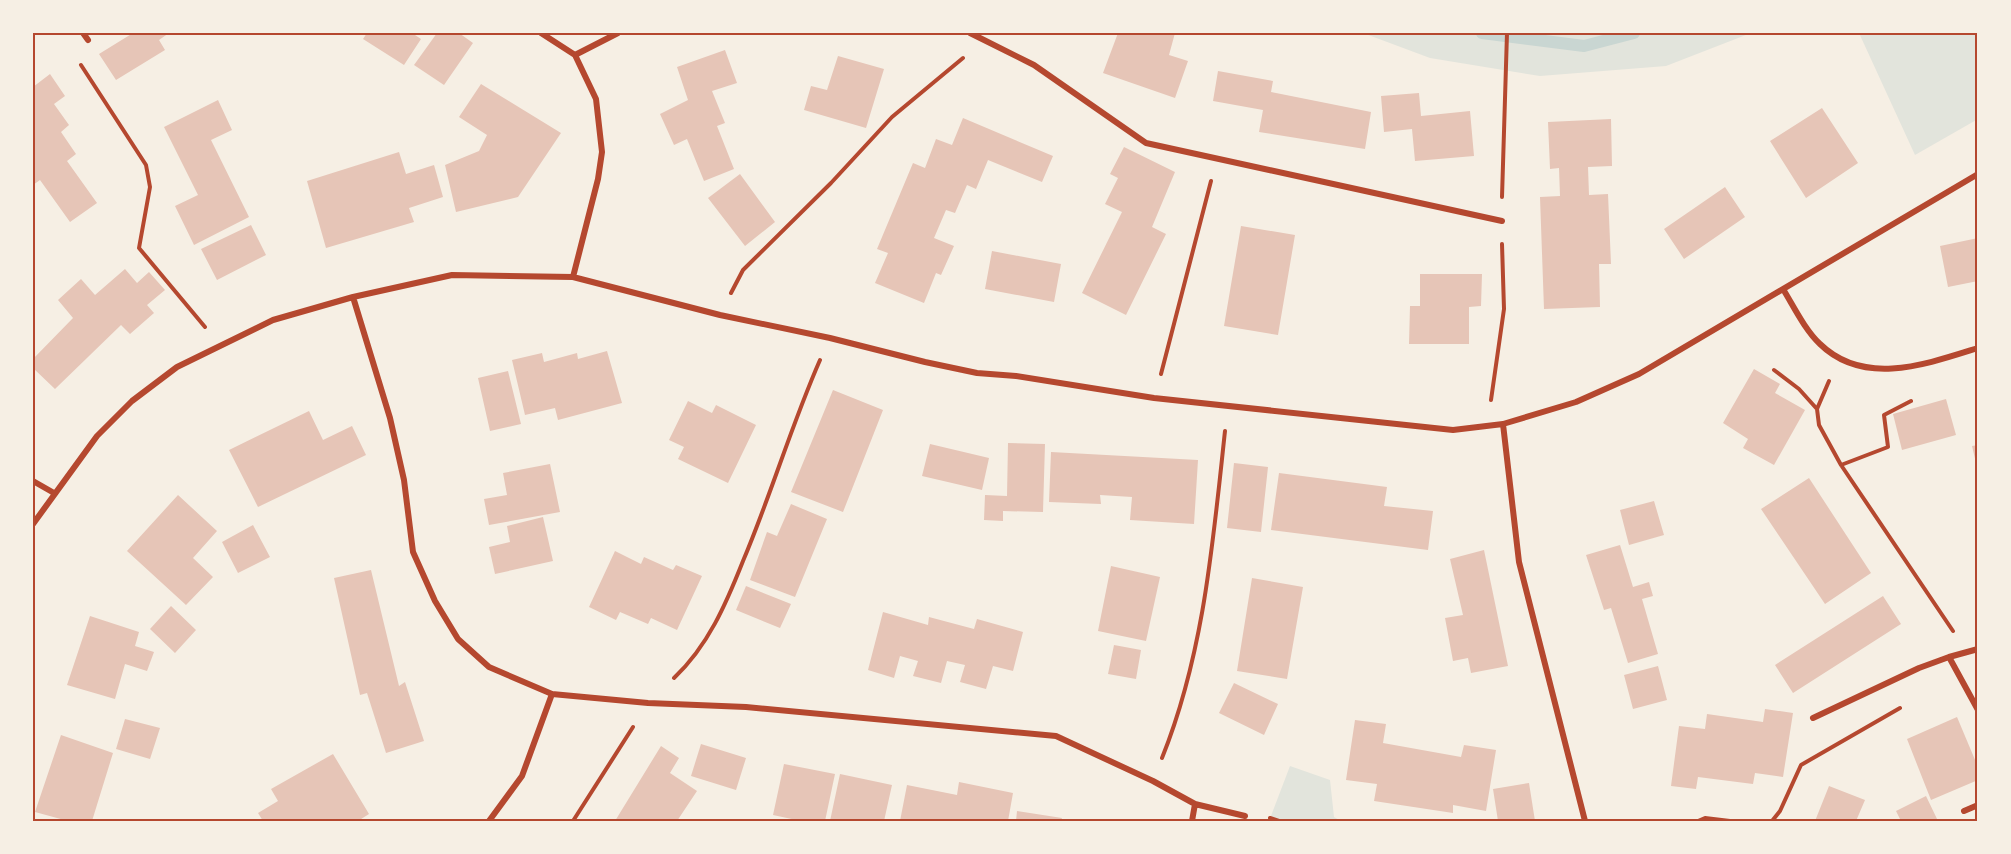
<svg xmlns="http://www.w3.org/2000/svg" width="2011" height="854" font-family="Rubik,sans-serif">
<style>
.green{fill:#e2e4dc}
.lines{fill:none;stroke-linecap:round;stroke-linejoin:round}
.stream{stroke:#c9d6d2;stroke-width:12}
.building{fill:#e6c5b7}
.path{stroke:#b5482f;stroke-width:4}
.minor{stroke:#b5482f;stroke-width:6}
.neatline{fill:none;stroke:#b5482f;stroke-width:2}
</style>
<rect width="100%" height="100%" fill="#f6efe4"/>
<path class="green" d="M1363,33H1751L1666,66L1540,76L1430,58Z
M1859,33H1978V119L1915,155Z
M1290,766L1330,780L1334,817L1341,821H1269Z"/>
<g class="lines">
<path class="stream" d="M1482,33L1584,46L1634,33"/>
</g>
<path class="building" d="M133,33H169L159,40L165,50L116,80L99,54Z
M367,33H412L421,39L404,65L363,39Z
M437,33H459L473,43L444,85L414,65Z
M1118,33H1175L1169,55L1188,61L1175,98L1103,73Z
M725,50L737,83L712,91L725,123L717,126L734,169L704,181L687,139L674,145L660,114L688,100L677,67Z
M838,56L884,69L866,128L804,110L811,86L827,90Z
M1218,71L1273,81L1271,92L1371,112L1365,149L1259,132L1263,110L1213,101Z
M50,74L65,96L54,104L69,125L61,132L76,154L67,161L97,203L70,222L40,180L33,185V87Z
M481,84L561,133L518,197L456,212L445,165L479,151L487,135L459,117Z
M1419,93L1421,116L1470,111L1474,156L1415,161L1412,129L1384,132L1381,96Z
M218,100L232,130L211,140L249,217L194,245L175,206L198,195L164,127Z
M1822,108L1858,163L1806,198L1770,141Z
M963,118L1053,156L1042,182L988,160L976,189L967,185L955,213L946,210L934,238L954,246L941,275L936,273L924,303L875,283L888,253L877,249L913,163L925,168L936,139L952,145Z
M1611,119L1612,166L1588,167L1589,195L1608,194L1611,264H1599L1600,307L1544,309L1540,197L1560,196L1559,168L1550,169L1548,122Z
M1124,147L1175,172L1152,227L1166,234L1126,315L1082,293L1122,212L1105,204L1118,178L1110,174Z
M399,152L406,174L434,165L443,197L409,208L414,222L326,248L307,181Z
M740,174L775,222L745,246L708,198Z
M1725,187L1745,217L1684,259L1664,229Z
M251,225L266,255L217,280L201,249Z
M1241,226L1295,235L1278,335L1224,326Z
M1978,238V281L1948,287L1940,246Z
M992,251L1061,264L1054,302L985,289Z
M125,269L137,283L149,272L165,290L147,305L154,313L130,334L121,325L55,389L33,368V359L73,318L58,300L81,279L95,295Z
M1420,274H1482L1481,306L1469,307V344H1409L1410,306H1420Z
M607,351L622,403L558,420L555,408L525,415L512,360L542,353L544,362L577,353L578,359Z
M1754,369L1780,384L1775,393L1805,410L1774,465L1743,448L1748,439L1723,423Z
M508,371L521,424L490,431L478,378Z
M833,390L883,410L843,512L791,492Z
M1946,399L1956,435L1902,450L1893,414Z
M688,401L712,413L716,405L756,425L728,483L678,459L684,447L669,440Z
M309,411L323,440L352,426L366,455L258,507L229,450Z
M1008,443L1045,444L1043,512L1003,511V521L984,520L985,495L1007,496Z
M930,444L989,458L982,490L922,476Z
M1978,445V467H1977L1972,446Z
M1051,452L1198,460L1194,524L1130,520L1132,497L1100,495L1101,504L1049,502Z
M1234,463L1268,467L1261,532L1227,528Z
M550,464L560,512L489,525L484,499L507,495L503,473Z
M1279,473L1387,487L1384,506L1433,511L1428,550L1271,530Z
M1809,478L1871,573L1825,604L1761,509Z
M178,495L217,531L193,558L213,577L186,605L127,551Z
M1654,501L1664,535L1629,545L1620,510Z
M791,504L827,519L795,597L750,580L767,532L777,536Z
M543,517L553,561L495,574L489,547L510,542L507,526Z
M253,525L270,557L238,573L222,542Z
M1620,545L1633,587L1649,582L1653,596L1642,599L1658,654L1628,663L1611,608L1604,610L1586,555Z
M1484,550L1508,666L1471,673L1468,658L1453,661L1445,618L1463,615L1450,559Z
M615,551L641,564L644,557L673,570L676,565L702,576L677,630L651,618L648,624L620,612L616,620L589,607Z
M1111,566L1160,577L1146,641L1098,631Z
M371,570L399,686L405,682L424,741L386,753L367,693L360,695L334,578Z
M1252,578L1303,587L1287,679L1237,671Z
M746,586L791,604L780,628L736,610Z
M1883,596L1901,624L1793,693L1775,665Z
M171,606L196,630L175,653L150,629Z
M883,612L928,625L929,617L974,629L977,619L1023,632L1013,671L993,666L986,689L960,682L965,665L947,661L941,683L913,676L918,661L900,656L894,678L868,670Z
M90,616L139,632L135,646L154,652L147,671L125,664L115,699L67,685Z
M1114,645L1141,650L1136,679L1108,674Z
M1658,666L1667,700L1633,709L1624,675Z
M1234,683L1278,704L1264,735L1219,713Z
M1765,709L1793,713L1783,777L1755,773L1753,784L1698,777L1696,789L1671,786L1679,726L1705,729L1707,714L1763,722Z
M1957,717L1978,767V780L1931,800L1907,739Z
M125,719L160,728L150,759L116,749Z
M1355,720L1386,724L1383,743L1461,757L1464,745L1496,750L1486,811L1453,805V813L1374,801L1377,784L1346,780Z
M61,735L113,753L92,821H68L35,812Z
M701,744L746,758L736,790L691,776Z
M661,746L679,758L670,773L697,791L677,821H615Z
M333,754L369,814L358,821H263L258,813L278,801L271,789Z
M784,764L835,774L825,821H801L773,815Z
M840,774L892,785L884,821H830Z
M959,782L1013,793L1008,821H900L907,785L957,795Z
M1529,783L1535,821H1498L1493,789Z
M1829,786L1865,800L1856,821H1815Z
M1926,796L1938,821H1901L1896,811Z
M1017,811L1062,818L1061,821H1016Z"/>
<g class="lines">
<path class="path" d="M81,65L146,165L150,187L139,248L205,327
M1502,197L1507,33
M731,293L743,270L831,183L892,117L963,58
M1774,370L1799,389L1817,409
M1161,374L1211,181
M1829,381L1817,409L1819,425L1841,465L1953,631
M1491,400L1504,309L1502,244
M1841,465L1888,447L1884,415L1911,401
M674,678C708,646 726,604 743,561C771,495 791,426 820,360
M1162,758C1204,654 1213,541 1225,431
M1270,818L1279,821
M573,821L633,727
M1698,821L1705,818L1730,821
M1772,821L1780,811L1801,765L1900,708"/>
<path class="minor" d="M83,33L88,40
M541,33L575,55L596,99L602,152L598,179L573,277
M970,33L1034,65L1146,143L1502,221
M575,55L618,33
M1783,289C1794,307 1805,330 1820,344C1864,387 1927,364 1978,348
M353,297L390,418L404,480L413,552L435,601L458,639L489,667L552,694L648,703L746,707L1056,736L1153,781L1195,804L1245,816
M1503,424L1519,562L1585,821
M33,481L54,493
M33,524L97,436L132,401L177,367L273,320L353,297L452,275L573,277L720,315L830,338L925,362L977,373L1016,376L1154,398L1453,430L1503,424L1576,402L1639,374L1978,174
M1978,649L1949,657L1978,710
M1813,718L1919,668L1949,657
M1964,811L1978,805
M489,821L522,776L552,694
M1192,821L1195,804"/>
</g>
<rect width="2011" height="854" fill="none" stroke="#f6efe4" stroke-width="69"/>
<rect x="34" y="34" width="1942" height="786" class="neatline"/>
</svg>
